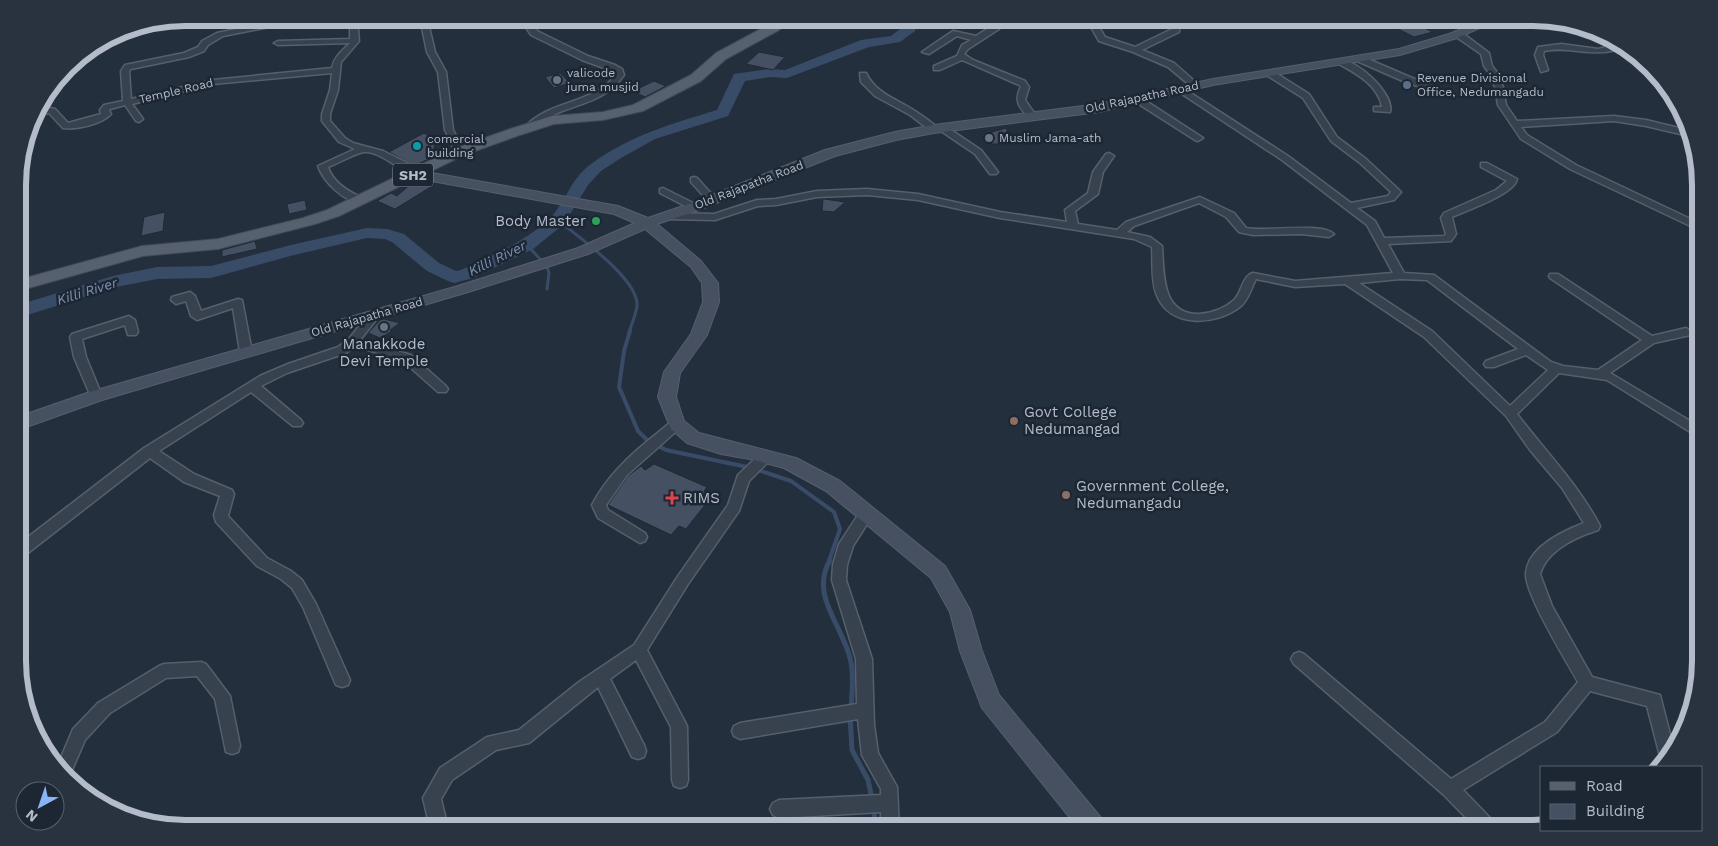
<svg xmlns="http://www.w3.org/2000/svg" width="1718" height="846" font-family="'Work Sans',sans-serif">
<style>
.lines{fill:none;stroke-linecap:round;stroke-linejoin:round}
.stream-far2{stroke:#394c67;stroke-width:3}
.stream-far1{stroke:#394c67;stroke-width:4}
.stream{stroke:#394c67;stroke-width:5}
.river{fill:#394c67;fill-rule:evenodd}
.building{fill:#455162;stroke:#1f2835}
.minor-casing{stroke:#565f6c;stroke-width:3}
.secondary-casing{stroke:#565f6c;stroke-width:2}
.primary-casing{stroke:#414a57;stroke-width:2}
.minor{fill:#38414e;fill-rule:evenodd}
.secondary{fill:#465061;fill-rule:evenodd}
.primary{fill:#56606e;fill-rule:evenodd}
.worship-dot{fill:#6b7280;stroke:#1d2633;stroke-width:2}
.service-dot{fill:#5c6f8a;stroke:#1d2633;stroke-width:2}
.culture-dot{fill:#0f9aa8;stroke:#1d2633;stroke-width:2}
.leisure-dot{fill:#2e9e5b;stroke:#1d2633;stroke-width:2}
.education-dot{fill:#8d6e63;stroke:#1d2633;stroke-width:2}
.health-dot{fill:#e0444e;stroke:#1d2633;stroke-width:2}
.labels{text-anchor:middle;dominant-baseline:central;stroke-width:5;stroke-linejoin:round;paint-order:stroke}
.far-poi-label{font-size:12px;fill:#b4bcc9;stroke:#1d2633;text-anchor:start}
.far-street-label{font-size:12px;fill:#b4bcc9;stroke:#1d2633}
.shield{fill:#1d2633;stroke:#878f9c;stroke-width:1}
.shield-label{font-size:14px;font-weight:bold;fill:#b4bcc9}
.far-water-label{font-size:14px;font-style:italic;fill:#7c92b1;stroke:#1d2633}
.poi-label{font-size:15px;fill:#b4bcc9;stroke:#1d2633;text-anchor:start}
.rim{fill:none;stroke:#b4bcc9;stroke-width:6}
</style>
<rect width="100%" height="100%" fill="#242f3e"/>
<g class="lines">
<path class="stream-far2" d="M558,220C578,237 639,279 637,306C636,314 632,324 629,332
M527,245L540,259
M547,267L549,273L547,289"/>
<path class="stream-far1" d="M630,331L624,351L619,387L638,431L647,440L666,450L752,468L791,481L834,512L840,529L829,561"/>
<path class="stream" d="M830,560C809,597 844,626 851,662C854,678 852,693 851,709
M850,716L852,750L868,780L872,799
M874,808L875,828"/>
<path class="river" d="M907,18H919L915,31L900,42L869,47L787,78L770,77L745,81L728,116L655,139L621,158L601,171L588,185L564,224L533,249L473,278L454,283L448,281L427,271L392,242L385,239L367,238L294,255L211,278L157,279L116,287L18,318V305L113,276L157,267L211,266L291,245L367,228L387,229L404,234L439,263L456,271L461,270C493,255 525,242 550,218C566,202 571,178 591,164C631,135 671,124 717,110L734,74L770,69L785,70L861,40L891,36L904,26Z"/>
</g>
<path class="building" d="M1376,18H1403L1433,32L1414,37Z
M759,52L785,57L773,70L746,64Z
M560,73L570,83L554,88L545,77Z
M654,81L666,86L645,97L633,91Z
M1006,128L1011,140L998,144H992L982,135Z
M424,133L435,140L433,157L414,166L389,152Z
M414,181L434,185L395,209L377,201L391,193L397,196Z
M823,199H824L845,202L834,212L822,211Z
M305,200L307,210L289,214L287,204Z
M165,212L163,231L141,236L144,217Z
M255,241L257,249L222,257V250Z
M384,319L400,323L390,330L392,331L380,338L368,333L380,320Z
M654,464L707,487L704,491L713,495L686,529L679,526L671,535L608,505L628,476L641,466L645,470Z"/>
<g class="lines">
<g class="minor-casing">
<path id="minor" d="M345,18H353L358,29L359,41L341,62L338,90L330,114V121L345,138L353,143L383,151L407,163L420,174L418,176C408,178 382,151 365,152C357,152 337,164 328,167C333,183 349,192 363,198V202C346,205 323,181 318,166L355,149L339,142L322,121V114L330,90L332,73L213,84L132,104L143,119L139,122L136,121L125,105L110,109L109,110L111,114C102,124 76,130 63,128L49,113L34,116L36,110C43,108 48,107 55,109L68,123L101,114L100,110L104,105L123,101L121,71L125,65L184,53L198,47L202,41L217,33L266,23L270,25L269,27L223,36L208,45L204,51L189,57L131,69L129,71L131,99L213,80L332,68C334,57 342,51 350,43L278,45L274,43L278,41L350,39V29Z
M420,18H427L435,52L446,72L453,130L464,152L462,154H456L445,130L438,72L427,52Z
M535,18H543L536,26L537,31L588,56L615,65L622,69L624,75C604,103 580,102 551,116C543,120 536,128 528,131L524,128C548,100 592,105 616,75L615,72L582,60L531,35L527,29Z
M993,18H1000L1002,24L999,29L968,49L964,54L973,60L1025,81L1029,87L1025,100L1037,117L1036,119H1030C1020,108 1013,101 1021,87L1019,85L962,60L940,70H934V66L957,56L962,45L971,40L957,36L929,54L922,52L953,31L976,36L993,25Z
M1098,18H1107L1100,22L1099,27L1105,37L1135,47L1172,29L1154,18H1162L1179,26V32L1142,50L1174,63L1200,86L1193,88L1168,67L1133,52L1099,41L1091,27L1093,19Z
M1455,32H1461L1489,53L1492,66L1499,75L1503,87L1506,105L1517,121L1614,116L1646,120L1687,130L1689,136L1646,126L1614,121L1521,127L1527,135L1576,165L1699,223V230L1570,169L1521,139L1498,105L1495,87L1491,75L1484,66L1481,54L1455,36Z
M1561,44L1598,49L1618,44L1622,48C1590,59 1573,45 1544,51L1543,55L1548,70L1541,72L1535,55L1538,47Z
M1357,57H1363L1438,89L1434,92L1403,81L1357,61Z
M1339,60C1356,58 1395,94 1390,112L1374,111V107H1382C1378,85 1357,74 1339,64Z
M1268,72H1274L1309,94L1337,137L1366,159L1399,190L1401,192L1394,200L1357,208L1375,221L1384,238L1444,236L1446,234L1441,218L1444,213L1496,190L1507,181L1481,167V163H1487L1517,179C1515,194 1465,211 1452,217L1456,234L1451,241L1388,244L1404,273L1434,275L1551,362L1563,366L1598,370L1642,340L1550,278L1549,276L1550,274H1558L1652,336L1686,328L1692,332L1690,335L1654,343L1610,373L1700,427V438L1607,380L1559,373L1517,414C1545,451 1578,484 1600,526L1598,530C1576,537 1547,550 1540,574L1552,606L1592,677L1660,695L1673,746L1661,760L1647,706L1590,691L1557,732L1463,790L1494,822L1497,828H1476L1444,795L1294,664L1291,659L1294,654L1299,652L1304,654L1451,779L1545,722L1578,682C1567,662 1525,594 1526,574C1527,548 1563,531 1584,523L1562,488L1530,450L1506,416L1424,337L1345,284L1295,287L1256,279C1251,288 1249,299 1241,306C1216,326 1168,329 1156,293C1151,280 1153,262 1152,247L1134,239L1000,218L918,200L867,195L817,197L776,205L758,206L715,220L667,219L662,216L667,213L714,214L757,200L776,199L817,191L867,189L918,194L1000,212L1067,222L1065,210L1088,193L1093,172L1106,154L1109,153L1114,156L1103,172L1098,194L1075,211L1078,224L1117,230L1126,222L1200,197L1234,213L1246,228C1266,232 1321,222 1334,234L1329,237L1301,234L1253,235L1243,233L1239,232L1226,217L1199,203L1134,226L1127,232L1150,237L1162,246C1164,273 1161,315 1199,314C1212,313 1224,309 1234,300C1242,293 1242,276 1253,273L1295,281L1393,273L1367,225L1282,160L1176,90L1183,88L1288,156L1351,203L1388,196L1391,192L1360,163L1331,141L1303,98L1268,76ZM1400,279L1427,280L1518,349L1486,361L1484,364L1486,367H1494L1526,355L1548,370L1510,406L1432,331L1359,283Z
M860,73H866C876,94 897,99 915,111C923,116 931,122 938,128L945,126L981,150L998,172L996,174H990L975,154L938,129L931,131L910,115L875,96L861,82Z
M1137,96L1140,97L1203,138L1198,141L1195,140L1134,101V97Z
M694,177L697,178L715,198V202H709L691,182V178Z
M663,188L697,205L699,207L694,210L691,209L660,193V189Z
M190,292L195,296L201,311L238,299L242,300L252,352L250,355H242L240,352L233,308L197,320L191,316L186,301L176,304L171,300L172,297Z
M373,312L379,316L360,340L411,355L446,386L448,389L446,392H438L403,361L355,346L346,353L287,373L261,386L301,420L303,423L301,426H293L251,392L159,451L194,474L232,490L234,494L228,516L267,558L291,571L302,580L316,604L350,680L348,685L342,687L336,685L303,607L292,588L281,579L257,566L216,522L214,515L220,496L184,482L150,458L24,556L19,558V544L144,448L260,376L288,364L338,347L349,339L369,313Z
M129,316L135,320L138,332L136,335H128L125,325L82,339L86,357L102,396L100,399H92L74,357L70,337L72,334Z
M677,419L681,421L683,424L681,427L627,475L606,505L608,510L645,533L647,537L645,541L640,543L598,518L592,505C607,476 629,456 655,435C662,430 669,422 677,419Z
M766,451L771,453L772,456L771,459L749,481L739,511L688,584L647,650L687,726L688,780L686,786L680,788L674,786L672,780L671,727L636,660L610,679L644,745L646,751L644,757L638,759L632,757L598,687L529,743L496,750L452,780L441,799L448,828H430L423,798L440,768L487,737L519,730L579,682L634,645L678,576L728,505L738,475L761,453Z
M867,508L872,509L874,513L853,546L847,565L846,580L872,659L874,725L878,753L897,787L899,828H881V812L779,818L773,815L770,809L773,803L779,800L881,795V789L862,755L858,719L740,739L734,736L732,731L734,726L740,723L857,704L856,659L832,580L833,565L839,544L862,509Z
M201,662L206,664L230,696L240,746L238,752L232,754L226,752L215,699L197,676L166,678L110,713L85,740L69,777L57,767L73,729L98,703L159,666L164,664Z"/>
</g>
<g class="secondary-casing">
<path id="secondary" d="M1489,18H1502L1457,38L1400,55L1213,85L1099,112L934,133L896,140L835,156L699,210L657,224L701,261L718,283L719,302L707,335L680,373L676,397L684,421L699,433L796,458L840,481L945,566L970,610L982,651L999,695L1102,819L1105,828H1078L982,708L960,651L950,612L931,578L826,491L784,468L750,459L721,454L687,443L671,429L658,397L664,372L691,334L703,302L702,283L691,267L645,229L588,254L468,292L102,400L18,430V417L90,392L458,286L578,248L635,223L614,214L415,178L408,174L410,171L415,170L618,206L648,218L689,204L825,150L895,132L934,125L1099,104L1213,79L1399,49L1449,34Z"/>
</g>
<g class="primary-casing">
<path id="primary" d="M781,18H794L779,30L726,59L701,81L643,111L603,120L554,124L520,135L464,155L339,216L315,224L218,249L143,256L18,291V280L142,246L218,239L303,218L327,210L454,149L510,129L552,116L603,112L633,105L691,75L716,53Z"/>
</g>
<use href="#minor" class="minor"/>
<use href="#secondary" class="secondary"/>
<use href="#primary" class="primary"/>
</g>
<g class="worship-dot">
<circle cx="557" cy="80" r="5"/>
<circle cx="989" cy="138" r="5"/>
<circle cx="384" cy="327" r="5"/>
</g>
<circle class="service-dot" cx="1407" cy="85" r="5"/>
<circle class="culture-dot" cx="417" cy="146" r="5"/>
<circle class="leisure-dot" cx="596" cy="221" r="5"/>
<g class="education-dot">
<circle cx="1014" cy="421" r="5"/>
<circle cx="1066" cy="495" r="5"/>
</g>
<path class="health-dot" d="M669.5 490.5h5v5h5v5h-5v5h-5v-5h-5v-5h5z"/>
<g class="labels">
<g class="far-poi-label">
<text x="567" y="73">valicode<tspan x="567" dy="14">juma musjid</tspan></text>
<text x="1417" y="78">Revenue Divisional<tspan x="1417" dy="14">Office, Nedumangadu</tspan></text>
<text x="999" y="138">Muslim Jama-ath</text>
<text x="427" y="139">comercial<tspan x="427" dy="14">building</tspan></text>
</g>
<g class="far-street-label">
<text transform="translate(176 91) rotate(-13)">Temple Road</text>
<text transform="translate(1142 97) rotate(-12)">Old Rajapatha Road</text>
<text transform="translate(749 185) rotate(-21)">Old Rajapatha Road</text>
<text transform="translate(367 317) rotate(-16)">Old Rajapatha Road</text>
</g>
<rect class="shield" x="393" y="163.5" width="40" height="23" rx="4"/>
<g class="shield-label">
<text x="413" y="175">SH2</text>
</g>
<g class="far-water-label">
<text transform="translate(497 258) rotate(-26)">Killi River</text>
<text transform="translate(87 291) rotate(-17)">Killi River</text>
</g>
<g class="poi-label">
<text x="586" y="221" text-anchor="end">Body Master</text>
<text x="384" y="344" text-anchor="middle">Manakkode<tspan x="384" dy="17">Devi Temple</tspan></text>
<text x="1024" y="412">Govt College<tspan x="1024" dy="17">Nedumangad</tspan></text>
<text x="1076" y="486">Government College,<tspan x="1076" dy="17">Nedumangadu</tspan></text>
<text x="683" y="498">RIMS</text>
</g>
</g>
<path d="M0 0H1718V846H0ZM185 26H1533A159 159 0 0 1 1692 185V661A159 159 0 0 1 1533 820H185A159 159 0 0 1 26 661V185A159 159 0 0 1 185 26Z" fill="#29323f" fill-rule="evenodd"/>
<path class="rim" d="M185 26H1533A159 159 0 0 1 1692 185V661A159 159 0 0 1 1533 820H185A159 159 0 0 1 26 661V185A159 159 0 0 1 185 26Z"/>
<rect x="1540" y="766" width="162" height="65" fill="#1d2633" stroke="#59626f"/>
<rect x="1550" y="782" width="25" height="8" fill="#56606e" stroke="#59626f"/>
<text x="1586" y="791" font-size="15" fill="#b4bcc9">Road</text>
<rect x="1550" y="804" width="25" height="15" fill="#455162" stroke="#59626f"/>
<text x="1586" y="816" font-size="15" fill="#b4bcc9">Building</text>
<g transform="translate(40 806) rotate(220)"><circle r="24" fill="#1d2633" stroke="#59626f"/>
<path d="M0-4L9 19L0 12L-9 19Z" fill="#8ab4f8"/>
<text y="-8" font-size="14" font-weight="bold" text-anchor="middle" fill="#b4bcc9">N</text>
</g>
</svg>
